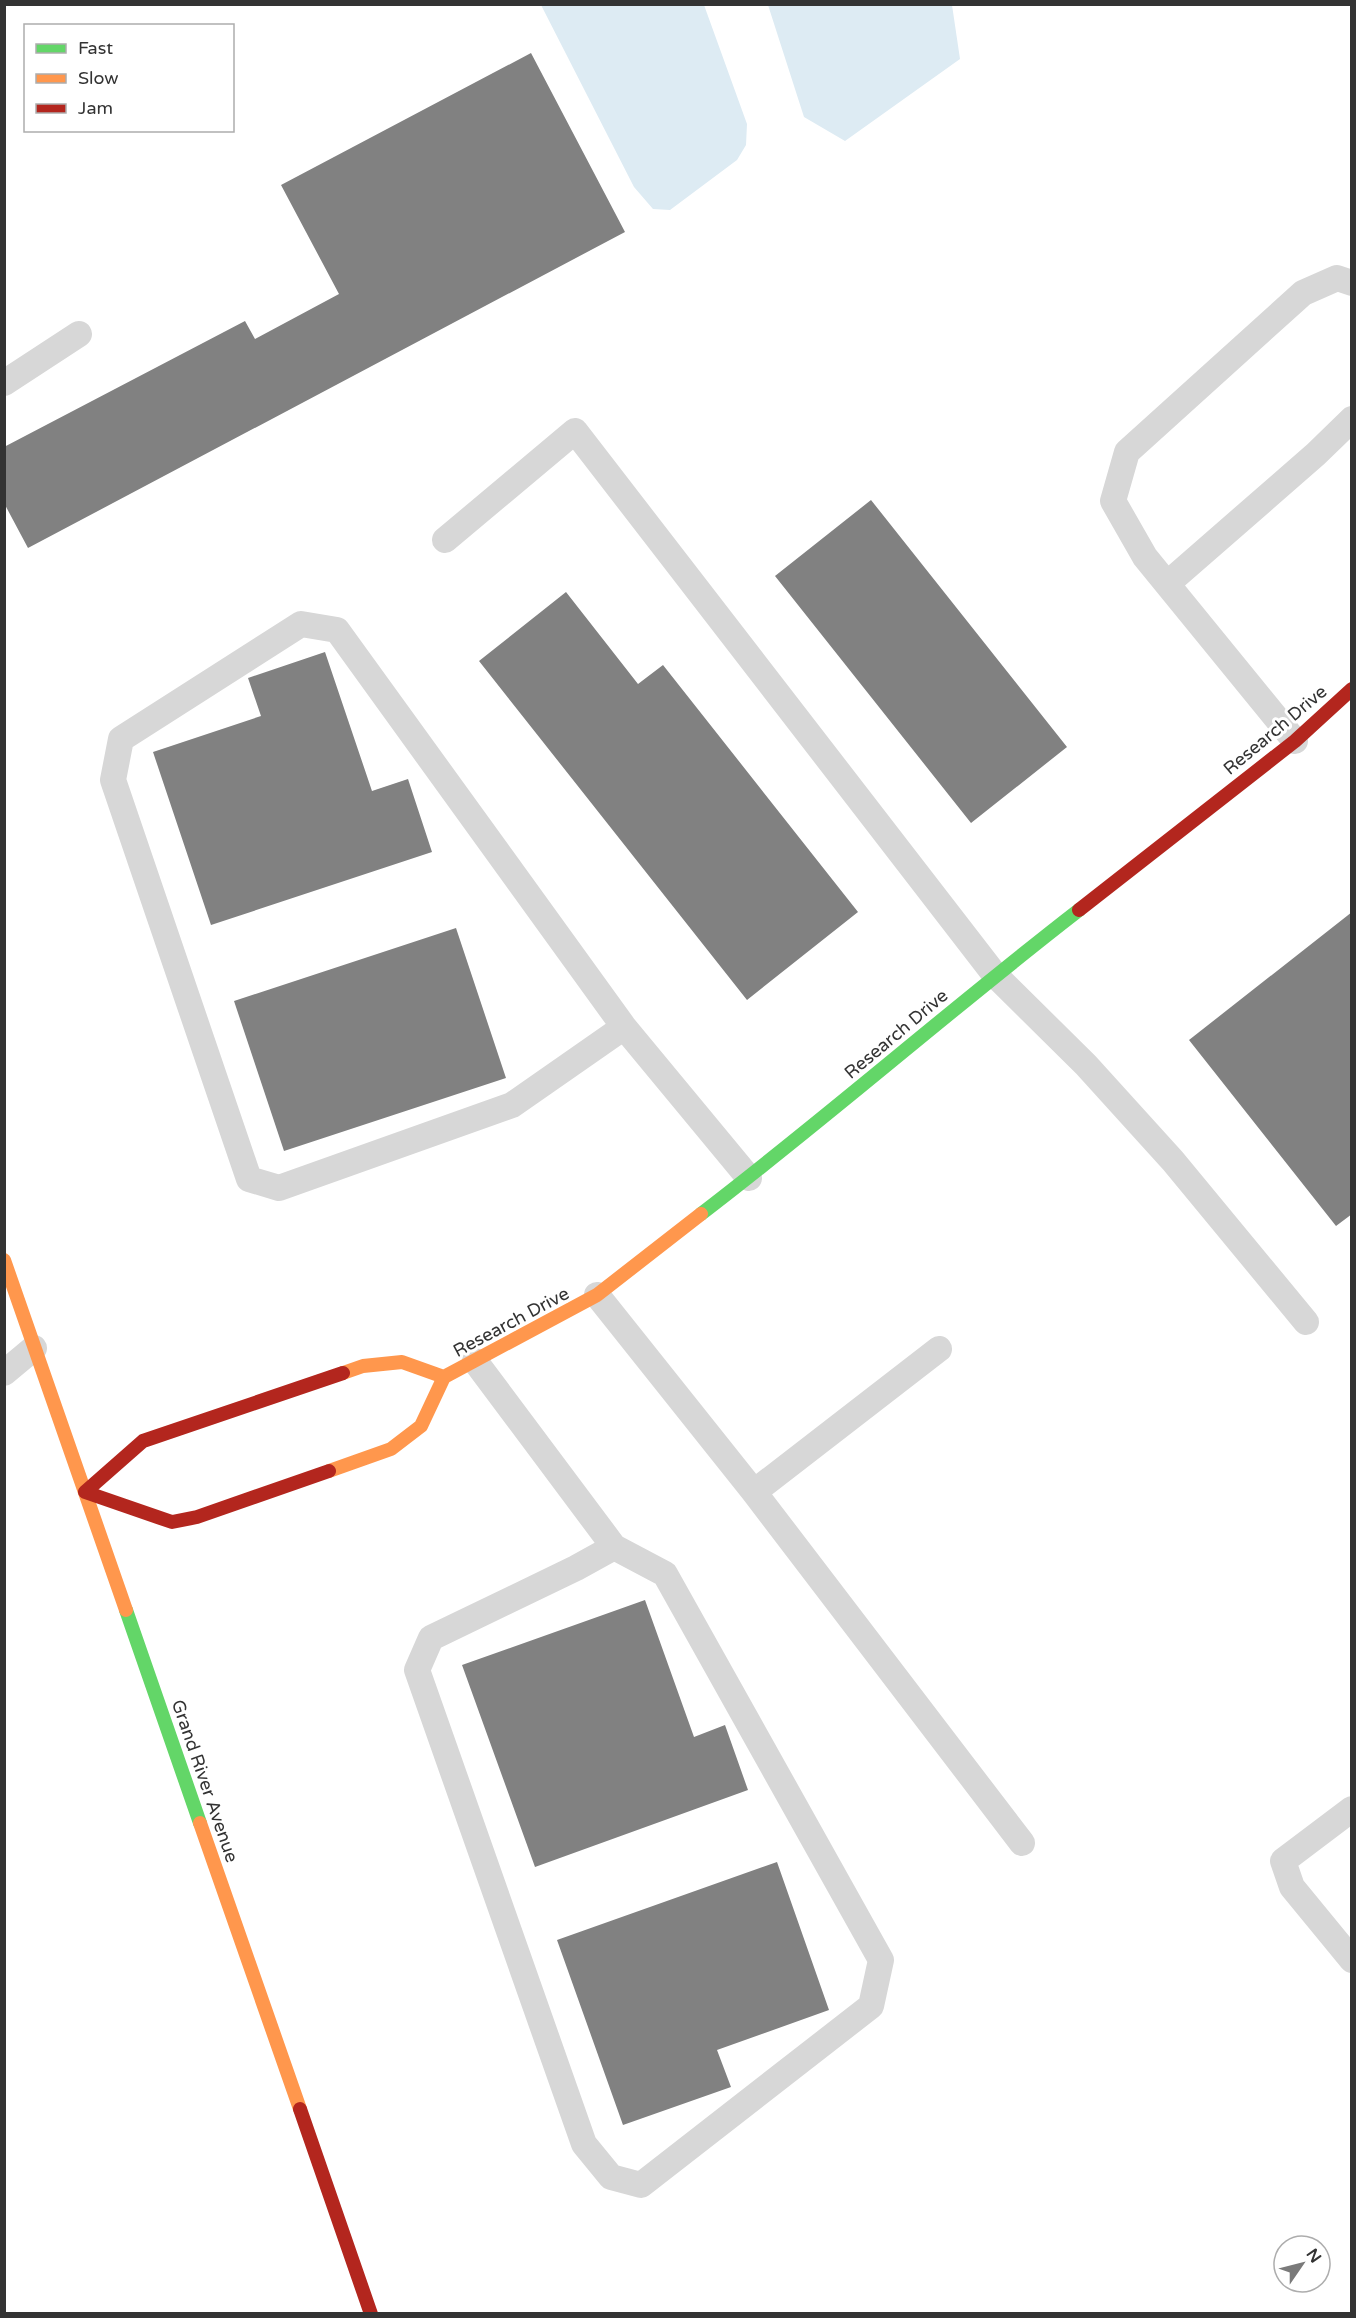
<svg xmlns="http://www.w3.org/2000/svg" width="1356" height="2318" font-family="'Varela Round',sans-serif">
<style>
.water{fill:#ddebf3}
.building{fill:#818181}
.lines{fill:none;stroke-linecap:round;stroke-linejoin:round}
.lane{stroke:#d7d7d7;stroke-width:26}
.fast{stroke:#63d668;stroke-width:14}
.slow{stroke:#ff974d;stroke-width:14}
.jam{stroke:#b3261e;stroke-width:14}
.labels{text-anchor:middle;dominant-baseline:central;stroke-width:6;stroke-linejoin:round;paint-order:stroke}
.street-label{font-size:18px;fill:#333;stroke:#fff}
</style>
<rect width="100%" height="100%" fill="#fff"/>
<path class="water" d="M541,5H704L747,124L746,145L737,160L670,210L653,209L634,187Z
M768,5H952L960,59L845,141L804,117Z"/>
<path class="building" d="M531,53L625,232L28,548L4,503V447L245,321L255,339L339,294L281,185Z
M871,500L1067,747L971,823L775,576Z
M566,592L638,684L663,665L858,912L747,1000L479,661Z
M325,652L372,791L408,779L432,852L211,925L153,752L261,716L248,678Z
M1352,912V1214L1336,1226L1189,1040Z
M456,928L506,1078L284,1151L234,1001Z
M645,1600L694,1737L725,1725L748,1790L535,1867L462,1665Z
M777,1862L829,2010L717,2050L731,2087L623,2125L557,1940Z"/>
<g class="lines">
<path class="lane" d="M4,383L79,334
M445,540L575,431L995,975L1086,1065L1173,1161L1306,1322
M1167,584L1316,454L1352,419
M1295,741L1145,557L1113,501L1127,452L1303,293L1337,278L1352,283
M624,1027L337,630L301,624L121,739L113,780L249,1179L279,1188L512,1105L624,1027L749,1178
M597,1295L754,1492L1022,1843
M475,1361L614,1547L665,1574L881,1960L871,2006L641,2185L611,2177L584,2144L417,1670L431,1638L576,1568L614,1547
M4,1373L34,1348
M754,1492L939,1349
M1352,1809L1283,1861L1292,1887L1352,1960"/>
<path class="fast" d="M701,1214C829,1116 951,1009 1079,910
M126,1610L200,1823"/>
<path class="slow" d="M4,1260L126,1610
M343,1373L363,1366L402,1362L444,1377
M329,1471L391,1449L421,1426L444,1377L597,1295L701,1214
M200,1823L300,2109"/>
<path class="jam" d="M1079,910L1295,741L1352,689
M85,1492L172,1522L197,1517L329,1471
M85,1492L143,1441L343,1373
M300,2109L371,2314"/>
</g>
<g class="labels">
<g class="street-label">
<text transform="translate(1275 730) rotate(-40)">Research Drive</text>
<text transform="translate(896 1034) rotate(-40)">Research Drive</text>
<text transform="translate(511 1322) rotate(-28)">Research Drive</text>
<text transform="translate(205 1781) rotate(71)">Grand River Avenue</text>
</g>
</g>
<rect width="1356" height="2318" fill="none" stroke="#333333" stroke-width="12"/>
<rect x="24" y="24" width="210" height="108" fill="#ffffff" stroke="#adadad" stroke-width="1.5"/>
<rect x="36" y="44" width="30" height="9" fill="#63d668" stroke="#adadad" stroke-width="1.5"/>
<text x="78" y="54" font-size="18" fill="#333333">Fast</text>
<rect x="36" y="74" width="30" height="9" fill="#ff974d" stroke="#adadad" stroke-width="1.5"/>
<text x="78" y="84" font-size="18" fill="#333333">Slow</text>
<rect x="36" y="104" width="30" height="9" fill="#b3261e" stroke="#adadad" stroke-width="1.5"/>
<text x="78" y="114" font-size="18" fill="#333333">Jam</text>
<g transform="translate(1302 2264) rotate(55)"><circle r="28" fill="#ffffff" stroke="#adadad" stroke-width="1.5"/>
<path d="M0-4.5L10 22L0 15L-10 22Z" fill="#7a7a7a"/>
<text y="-9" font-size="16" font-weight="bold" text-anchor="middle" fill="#333333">N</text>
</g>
</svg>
